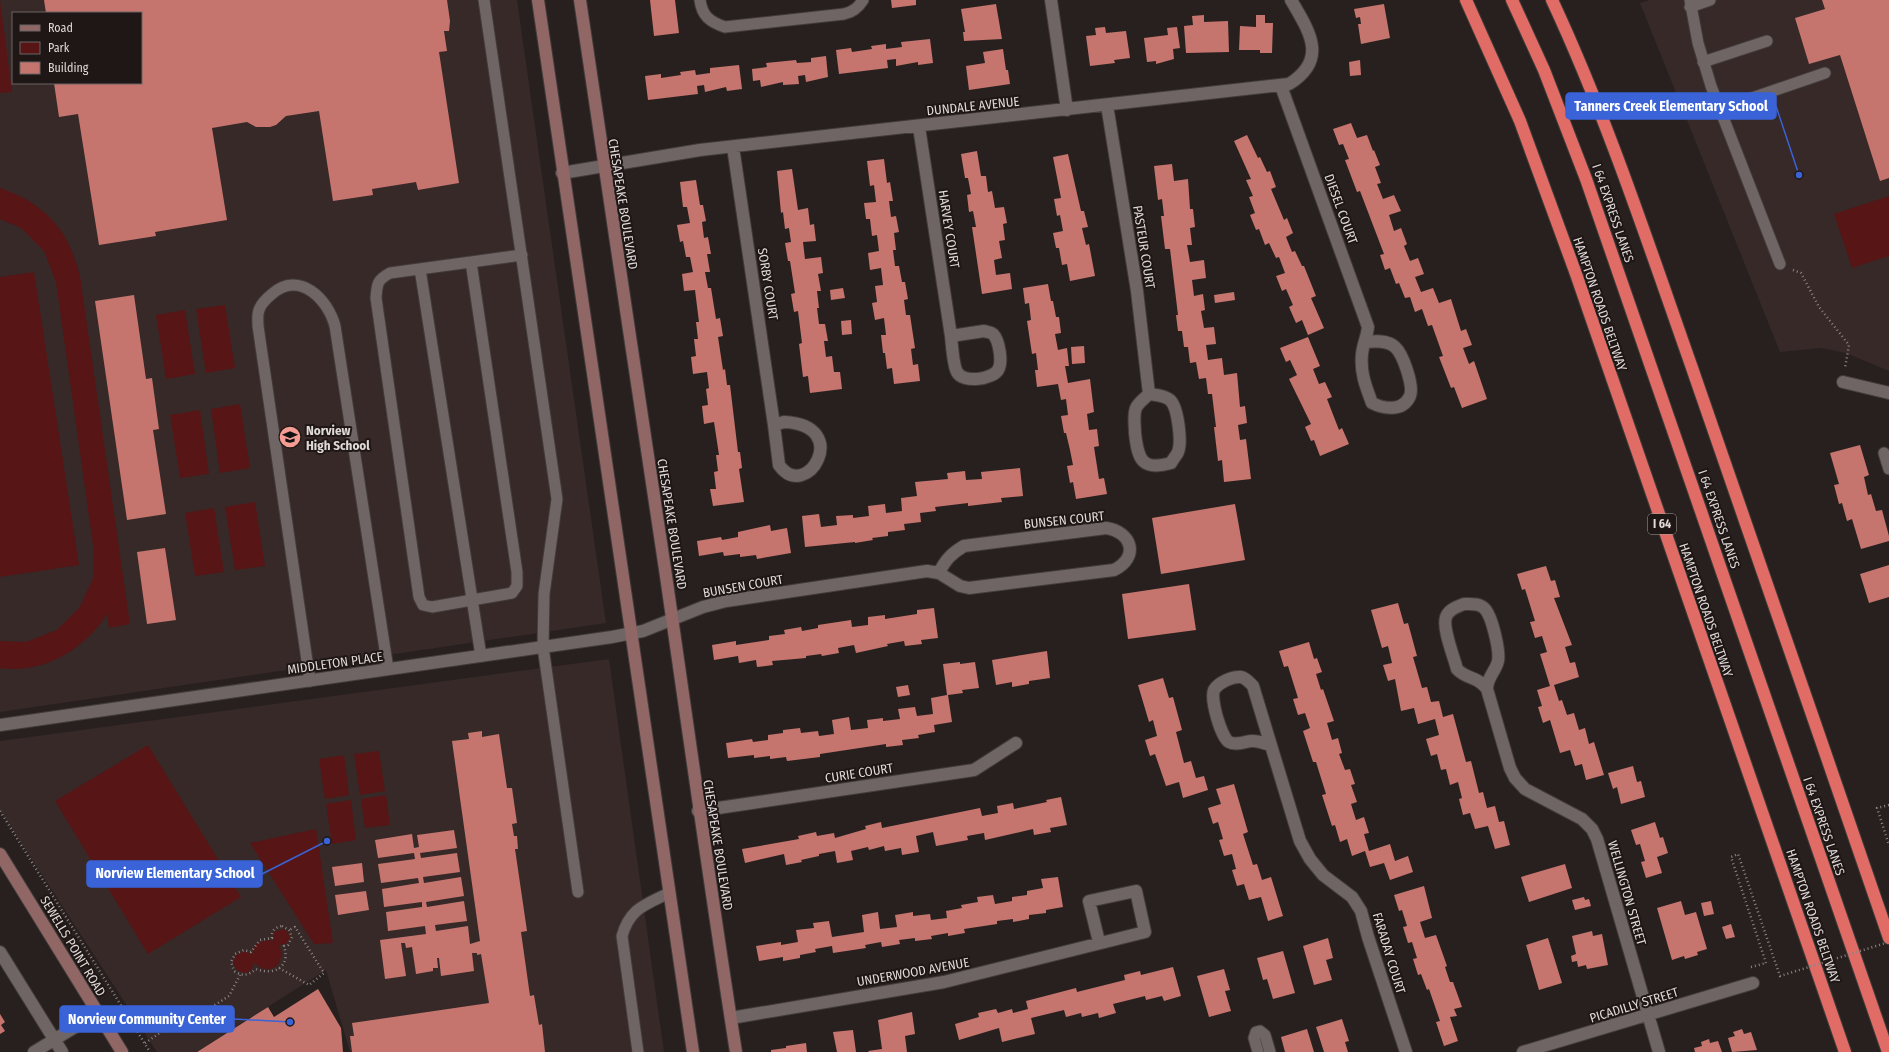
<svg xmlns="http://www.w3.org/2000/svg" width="1889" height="1052" font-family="'Fira Sans Condensed',sans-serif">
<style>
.built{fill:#372928;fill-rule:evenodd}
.green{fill:#571515}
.building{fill:#c6756e}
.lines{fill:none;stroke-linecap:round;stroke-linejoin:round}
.lane-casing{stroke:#423c3b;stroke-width:13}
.street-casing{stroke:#423c3b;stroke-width:14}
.secondary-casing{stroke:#423c3b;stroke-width:14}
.highway-casing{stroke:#423c3b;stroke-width:14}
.path{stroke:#8c8584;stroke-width:2.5;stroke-dasharray:1 3;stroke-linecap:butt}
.lane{stroke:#6f6564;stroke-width:11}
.street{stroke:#6f6564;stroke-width:12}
.secondary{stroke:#916765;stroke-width:12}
.highway{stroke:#e16c66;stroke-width:12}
.path-bridge{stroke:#8c8584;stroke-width:2.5;stroke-dasharray:1 3;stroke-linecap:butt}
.labels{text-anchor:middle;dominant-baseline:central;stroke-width:4;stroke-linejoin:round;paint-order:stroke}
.shield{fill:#1f1716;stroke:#a59f9e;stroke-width:1}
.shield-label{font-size:12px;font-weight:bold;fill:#dfd9d8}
.street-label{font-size:13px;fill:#dfd9d8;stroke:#1f1716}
.poi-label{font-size:13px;font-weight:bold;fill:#dfd9d8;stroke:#1f1716;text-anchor:start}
.leader{fill:none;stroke:#3a63d8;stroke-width:1.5}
.callout-dot{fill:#3a63d8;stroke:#1f1716;stroke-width:1.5}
.callout{fill:#3a63d8;stroke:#3a63d8;stroke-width:1.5}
.callout-label{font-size:14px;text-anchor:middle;font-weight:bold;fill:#fff}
</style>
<rect width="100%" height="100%" fill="#28201f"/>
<path class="built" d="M0,0H517L606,623L0,712ZM13,13H141V83H13Z
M1650,0H1889V371L1846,353L1821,348L1780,352L1640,3Z
M609,659L664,1052H350L326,970L196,1052H157L0,810V741Z"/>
<path class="green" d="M0,0L12,92L0,93Z
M0,188C46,204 68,229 80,276L130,624L109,628L107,614C84,650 44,674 0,668V641L26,642L57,630L80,607L93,578L94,552L56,282L44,251L21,228L0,219Z
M1889,196V256L1852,268L1834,214Z
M34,272L79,565L0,577V277Z
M225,305L235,368L206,373L196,309Z
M185,310L195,374L166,379L156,315Z
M240,404L250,468L220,473L211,409Z
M200,410L209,474L180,478L170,415Z
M255,502L265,566L235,570L225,507Z
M214,508L224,572L195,576L185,513Z
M148,745L241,897L148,954L55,801Z
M379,751L385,791L360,795L354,754Z
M344,755L349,795L325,799L319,759Z
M386,795L390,825L365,828L361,799Z
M351,800L356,840L332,844L326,804Z
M316,829L333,943L314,944L250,843Z
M283,929L288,932L290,939L286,944L279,945L282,954L278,965C270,971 262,971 255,963L249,972L245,973L237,970L233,963L236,955L244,951L252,954L256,944L266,940L273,941L274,932Z"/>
<path class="building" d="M44,0H447L450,21L449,31H444L447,51L439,52L459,183L418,190L416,182L372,189L373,195L333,201L319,111L286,116L276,125L270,127H256L247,122L212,128L227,220L155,232L156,236L99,245L78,114L59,117L54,83H141V13H46Z
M650,0H675L679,33L654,36Z
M891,0H916V5L892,8Z
M1822,0H1889V178L1880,181L1840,55L1809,64L1795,18L1825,9Z
M996,4L1002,39L964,41L963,32H965L961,9Z
M1384,4L1390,38L1361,44L1358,24H1361L1360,17L1356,18L1354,9Z
M1204,15V22L1228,21L1229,52L1186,53L1184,26L1193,25L1192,16Z
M1256,15H1265V23H1273L1272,53H1260V50H1239L1240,26L1256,27Z
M1105,27L1106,33L1126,31L1130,58L1114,60L1115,63L1090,66L1086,36L1096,35L1095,28Z
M1177,27L1180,48L1173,49L1174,59L1156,64V61L1147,62L1144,38L1168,35L1167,28Z
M930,39L933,63L918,65V62L896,66V59L887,60L888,68L839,74L836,50L851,48L852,52L872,49L871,46L886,44V49L902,47L901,42Z
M1003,49L1006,70H1008L1010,84L969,90L966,66L985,63L983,52Z
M826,56L828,77L806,82L805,75L798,76L799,84L783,85V82L761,87L760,80L753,81L752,69L767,67L766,63L796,60L797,63L811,62V58Z
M1360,60L1361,75L1350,76L1349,62Z
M739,65L742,89L727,91L726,87L705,92L704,85L697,86L698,94L648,100L645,76L661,74V78L681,75L680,72L695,70L696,75L710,73V68Z
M1351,123L1357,138L1367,135L1373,151L1374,150L1380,165L1375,167L1381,183L1377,184L1383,199L1394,195L1401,211L1389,215L1394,231L1401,228L1407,244L1404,246L1410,261L1418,258L1424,274L1415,277L1421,292L1433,288L1439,303L1451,299L1461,331L1466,329L1472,345L1463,348L1469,364L1474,361L1487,399L1462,408L1454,387L1451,388L1439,357L1443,356L1432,325L1428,326L1422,309L1415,312L1410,297L1405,298L1399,283L1396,284L1390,268L1385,270L1380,255L1384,254L1360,191L1357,192L1345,160L1349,159L1343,144L1339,145L1333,129Z
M1247,135L1258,158L1260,157L1267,172L1270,171L1276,187L1271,189L1284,220L1287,218L1293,233L1286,237L1292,252L1295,251L1302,266H1304L1316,296L1311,298L1324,328L1308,335L1302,320L1296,323L1289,307L1293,305L1286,289L1282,291L1276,276L1285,273L1279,257L1276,258L1269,243L1265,245L1259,229L1256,230L1250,215L1255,213L1249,197L1253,196L1246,180L1251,179L1234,141Z
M977,151L981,176H986L988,192L992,191L995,208L1004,207L1007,223L1003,224L1005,240L999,241L1002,258L994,260L996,275L1010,273L1012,289L982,294L972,227H976L973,211L969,212L967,195L971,194L968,178H965L961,154Z
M1068,154L1081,211H1084L1088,227L1082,228L1086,245L1089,244L1095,276L1070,281L1067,264L1062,265L1059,248H1056L1053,233L1063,231L1060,215L1057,216L1054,199L1061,198L1053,157Z
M884,159L887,183L890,182L893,201H889L891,217L896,216L899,232L894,233L896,250H893L895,266H899L902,282H905L908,299L904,300L906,315H910L915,348L911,349L913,365L918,364L920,381L894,384L892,368L887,369L885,353H883L881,335H886L884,318L875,320L872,303L877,302L875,286L883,285L881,268L870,270L868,253L879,251L877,235L872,236L870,219H866L864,203L876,202L874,185L870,186L867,161Z
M1172,164L1174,181L1188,179L1190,209H1193L1195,227L1190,228L1192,245H1187L1190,262L1204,260L1206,278L1192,280L1194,296L1203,294L1205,310L1201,311L1204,328L1214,327L1216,344L1206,345L1208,360L1222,358L1224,375L1237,373L1240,407L1245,406L1247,423L1238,425L1240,440L1246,439L1251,479L1224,482L1222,460L1218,461L1214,427H1216L1212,394H1208L1206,378L1199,379L1196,362L1190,363L1188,347H1184L1182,331H1178L1176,315H1178L1170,249H1165L1161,216H1164L1162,199L1158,200L1154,166Z
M792,169L798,210L808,208L810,225L814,224L816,241L803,242L805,259L821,257L823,273L818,274L821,291H817L819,308H817L819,324H825L828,341H824L826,357L832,356L834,372H840L842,389L810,393L808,376L803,377L799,344L802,343L798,311L794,312L791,294L795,293L790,261H788L785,243L791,242L789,228L785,229L783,212L781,213L777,171Z
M696,180L700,205H703L706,221L702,222L704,238L708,237L711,254H707L710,272H705L708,288H711L716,319L720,318L723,336L718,337L723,370L725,369L727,385H730L738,452H740L742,468L739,469L744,502L713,506L710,489H716L714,472L718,471L716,455H719L714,422L704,424L702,406L708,405L706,389L709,388L707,372L693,374L691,357L696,356L694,339H698L696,322H699L695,290L684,291L682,274L693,272L690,257H686L683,241L680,242L677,225L690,223L687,207H683L680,182Z
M1048,284L1051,301H1053L1056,317H1059L1061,333L1055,334L1058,350L1067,348L1069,366H1065L1068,383L1090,379L1094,412L1087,414L1089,430L1097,429L1099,446L1094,447L1099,479L1104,478L1107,494L1076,499L1073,482L1070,483L1067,466L1073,465L1070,450L1066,433H1064L1061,416L1068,415L1066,399L1061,400L1058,384L1037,387L1035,370H1038L1036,353L1032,354L1027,321L1031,320L1029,303L1025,304L1023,288Z
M843,288L845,298L831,300L830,290Z
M1234,292L1235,300L1215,303L1214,295Z
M134,295L146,379L152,378L159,429L153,430L166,514L127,520L95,301Z
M851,320L852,334L842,335L841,321Z
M1308,337L1320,366L1313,369L1319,384L1325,382L1332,397L1327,399L1339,430L1342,428L1349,444L1320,456L1314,440L1311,441L1305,427L1311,424L1289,379L1297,375L1290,360L1286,362L1280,348Z
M1084,346L1085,363L1072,364L1071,347Z
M1860,445L1869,475L1864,477L1868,495L1871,494L1876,511L1882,510L1889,536V541L1861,549L1852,519L1847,521L1842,503L1839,504L1834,485L1839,484L1830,453Z
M1020,468L1023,496L1001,498L1002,502L968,506V503L935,507L936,511L920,513L921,522L904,524L905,530L888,532V536L872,538L873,540L855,543V542L805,547L802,516L819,514L821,527L837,525L836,516L853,515V518L869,516L868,506L885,504L886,513L902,511L901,498L917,496L915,482L948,479L947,473L965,471L966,480L982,479L981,472Z
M1235,504L1245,560L1161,574L1152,518Z
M770,525L771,531L787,528L791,553L757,559L756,555L740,557V554L724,556L723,552L699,556L697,541L721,537L722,540L738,537V532Z
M165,548L176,620L147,624L137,552Z
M1889,565V597L1869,603L1860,574Z
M1546,566L1551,581L1555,580L1560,597L1554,598L1572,645L1565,647L1570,663L1575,662L1579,677L1554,685L1559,701L1562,700L1567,715L1574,713L1579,730L1585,728L1589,744L1594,742L1604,775L1586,780L1582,764L1575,766L1570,750L1560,753L1550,720L1543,723L1538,707L1542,706L1537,690L1550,686L1540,654L1547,652L1542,636L1535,638L1530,622L1535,621L1525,589L1522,590L1517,574Z
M1189,584L1196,630L1128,639L1122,594Z
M1398,603L1404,624L1408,623L1417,656L1413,657L1422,688L1427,687L1431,702L1439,701L1443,717L1453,714L1466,762L1471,761L1479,793L1483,792L1487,808L1495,806L1499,822L1504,821L1510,845L1495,849L1488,826L1475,829L1470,813L1463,815L1459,799L1462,798L1458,782L1450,785L1446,769L1441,770L1437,754L1431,756L1426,739L1439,735L1435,719L1418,724L1414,708L1401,711L1395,679L1388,681L1383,665L1392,663L1388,646L1382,648L1371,610Z
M934,608L938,638L921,640L922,644L905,646L904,641L887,644L888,646L856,653L854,645L838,648L839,653L822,656L821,654L806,656V658L772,661L773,665L757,667L756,660L739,663L738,656L714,660L712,645L736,641V645L769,640V636L785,634L784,630L801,627L802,631L818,628V625L851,620L852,627L868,625V617L885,615V619L917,614V610Z
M1309,642L1314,659L1317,658L1322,672L1316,674L1321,690L1323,689L1334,721L1327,723L1332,740L1338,738L1342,753L1339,754L1345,770L1350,769L1355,784L1351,785L1357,802L1351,804L1356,820L1364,817L1369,833L1364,834L1369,851L1390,844L1395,861L1408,856L1413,872L1390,880L1384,863L1370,867L1365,851L1352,856L1347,839L1340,842L1335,825L1332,826L1322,795L1326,794L1316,762H1313L1303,731L1310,728L1305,713L1298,715L1293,699L1298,698L1288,666L1284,667L1279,651Z
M1047,651L1050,678L1029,681V684L1012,687V682L996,685L992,660Z
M960,662V664L975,662L979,688L962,690L963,693L948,695L952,722L934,725L935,732L918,735L919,738L902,740L903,745L886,747V744L820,754V757L787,761L786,757L770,759V756L754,758V755L728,758L726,743L752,739L753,742L768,740V735L783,733V730L800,728L801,733L818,731L819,736L834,734L832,720L849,717L851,730L868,728L867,720L883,718V721L900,719L898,709L915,707L917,716L933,714L931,698L947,695L943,664Z
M1163,678L1169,698L1173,697L1182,730L1176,732L1184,763L1191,761L1196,778L1204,776L1208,790L1183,798L1179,782L1166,786L1155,754L1150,756L1145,740L1157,736L1153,720L1149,722L1138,685Z
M908,685L910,695L898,697L896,687Z
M482,731V737L499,734L507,788H512L517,823L512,824L514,836H517L518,849H515L527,931L521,932L530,996L534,995L539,1025L542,1024L545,1052H352L350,1036H354L352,1023L489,1003L481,954L477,955V953H472L474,971L441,976L439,958H437L438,968H433V971L416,974L412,947L406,948L405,943H401L406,976L385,979L380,940L426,934L425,926L388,931L386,912L422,907V902L384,907L382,889L419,883L418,878L381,883L378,864L415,859L414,853L378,858L375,840L412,834L414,848L419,847L417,835L454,830L457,848L420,853L421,858L457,853L460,872L423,877L424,883L461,877L464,896L426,902L427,907L464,901L467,921L435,925L436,931L468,926L470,944L480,941L452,741L469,739L468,733Z
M1633,766L1637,782L1641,781L1645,797L1621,804L1617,787L1613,789L1608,773Z
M1234,784L1248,832L1243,834L1253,865L1257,864L1262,880L1271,877L1283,916L1268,921L1261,897L1249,900L1244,884L1237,886L1232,870L1236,869L1232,854L1224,856L1219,840L1223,839L1218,822L1213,824L1208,808L1221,804L1216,789Z
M1061,797L1067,825L1050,828L1051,832L1034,835L1033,829L985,840L984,833L967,836L968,840L936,846L933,832L916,836L919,852L902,855L901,848L885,851L884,846L869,850L868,847L851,851L853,860L837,863L835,851L819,854V856L801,860L802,862L786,865L784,854L745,863L742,849L799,839L798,836L816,832L817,836L834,833L835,838L866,829L865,826L881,822L882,828L980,808L982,816L998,813L997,806L1013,803L1014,809L1047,802L1046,800Z
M1655,822L1660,838L1663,837L1668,853L1657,857L1662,873L1646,878L1641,862L1645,861L1640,844L1636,845L1631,830Z
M362,863L364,882L335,886L332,867Z
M1565,864L1572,888L1529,902L1521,877Z
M1058,877L1063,907L1046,910V913L1029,915V919L1013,922V919L997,921V924L964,929L965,933L948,936V933L931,936L932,939L915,941V938L899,940L900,944L882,947L881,942L865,945L866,948L833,953L832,946L815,949L816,952L800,955V958L783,961V957L759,961L756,946L781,942V945L798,942L796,930L814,928L813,923L829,921L832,937L864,932L862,915L878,912L880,929L897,927L895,915L913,912V916L930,914L931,920L947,918L946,911L962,908L961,905L978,902L977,897L993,895L995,904L1012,901V897L1027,895V891L1043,888L1041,879Z
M1424,886L1432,918L1420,922L1425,938L1436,935L1447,966L1445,967L1450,982H1453L1462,1007L1454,1009L1457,1016L1450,1017L1458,1041L1444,1046L1436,1022L1440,1021L1429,989L1427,990L1421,974L1418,975L1413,959L1417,958L1412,942L1408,943L1403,927L1407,926L1402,910L1399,911L1394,895Z
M366,891L369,910L338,915L335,895Z
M1584,897L1585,900L1589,899L1591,906L1575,910L1572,900Z
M1681,901L1685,915L1696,912L1707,949L1697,952L1698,955L1685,959L1684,956L1672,960L1657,908Z
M1711,901L1714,914L1704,916L1701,903Z
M1731,924L1735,937L1726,939L1722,927Z
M1592,931L1593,936L1602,934L1608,965L1587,969L1586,965L1578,967L1577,961L1572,962L1571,956L1576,954L1572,936Z
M1328,938L1333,958L1326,960L1332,980L1314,985L1303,946Z
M1548,938L1562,983L1539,990L1526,945Z
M1283,951L1295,993L1273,999L1267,979L1263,980L1257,958Z
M1173,967L1181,996L1164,1001L1162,996L1146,1000L1145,996L1113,1004L1116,1013L1099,1018L1098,1013L1082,1017L1081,1013L1066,1017L1064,1010L1031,1018L1035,1034L1002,1042L999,1028L959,1040L955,1024L979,1017L978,1013L996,1009L998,1013L1012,1009L1013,1013L1028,1009L1026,1001L1076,988L1077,992L1125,980L1124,975L1140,971L1141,975Z
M1224,969L1230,990L1225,991L1231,1011L1209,1017L1197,976Z
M318,989L341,1028L343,1052H197L268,1007L274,1017Z
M912,1012L915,1034L905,1036L907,1052H869L868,1051L882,1049L878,1020Z
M0,1014L5,1022L1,1025L5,1031L0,1034Z
M1342,1019L1349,1041L1345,1042L1348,1052H1324L1316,1027Z
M1307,1029L1314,1052H1285L1281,1037Z
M1742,1029L1744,1034L1751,1032L1757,1050L1732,1052L1728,1038L1735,1036L1733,1032Z
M853,1030L856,1052H837L833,1032Z
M1709,1039L1710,1043L1718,1041L1722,1052H1695L1694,1048L1702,1046L1701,1042Z
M806,1043L807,1052H771V1050L786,1048V1046Z"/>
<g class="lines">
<g class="lane-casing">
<path id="lane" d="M484,0L557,499L544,594L543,647L578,892
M700,0C702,16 710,22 725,27L844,14C853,12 858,8 863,0
M1690,0L1698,43L1711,86L1780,264
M1690,7L1710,0
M1703,62L1767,41
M1720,109L1825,73
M471,262L517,572V586L512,593L432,607L423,605L419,597L376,298C377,284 377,280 390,273L522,255
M420,269L481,656
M1884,453L1889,469
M310,681L258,326C258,321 257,315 259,310C261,304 267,298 272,294C299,270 328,299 335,326L388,669
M638,1052L622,936C630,908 645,905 669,893
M1258,1052L1254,1038L1256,1032L1260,1031L1265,1035L1270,1052"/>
</g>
<g class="street-casing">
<path id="street" d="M1051,0L1067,110
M1281,86L1368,327C1367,337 1363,344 1362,354C1360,373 1366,387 1372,403C1384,409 1403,412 1410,396C1414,386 1403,354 1395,347C1388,340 1375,341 1365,342
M1107,105L1137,291L1149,394
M919,127L951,336
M733,147L774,425
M562,173L700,150L1289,84C1329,59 1309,31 1291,0
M984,331C987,332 991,332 993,334C999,340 1003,362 998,370C993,379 963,384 957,372C953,365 952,345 951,336Z
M1843,382L1889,393
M1149,394C1156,395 1164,395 1170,400C1178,407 1182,442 1178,452C1177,455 1173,459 1171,463C1142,471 1138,460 1135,433C1135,426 1133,415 1136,408C1138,403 1145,398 1149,394Z
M784,422C854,425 806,504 779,465L774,425Z
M1106,528C1133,532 1139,558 1114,570L969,588L960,586L939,573C945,560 952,553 964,546Z
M1464,604C1471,604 1479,603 1484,608C1492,615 1500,651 1498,661C1496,671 1487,677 1487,689C1476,675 1467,680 1457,669C1454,657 1442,628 1446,617C1449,609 1457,607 1464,604Z
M1487,689L1510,768L1515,778L1525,789L1582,819L1592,829L1597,839L1659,1052
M0,725L612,637L643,631L703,607L726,601L927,571L939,573
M1271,745C1265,744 1259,741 1253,741C1245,741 1236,746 1229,742C1221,737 1210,699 1214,690C1218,683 1232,676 1241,677C1246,678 1249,682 1253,686L1300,841L1310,859L1323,875L1352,897L1361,911L1368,937L1406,1052
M698,811L974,770L1016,743
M0,952L62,1052
M731,1018L944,982L1145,932L1136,891L1089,901L1099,942
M34,1052L98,1013
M1523,1052L1753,983"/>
</g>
<g class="secondary-casing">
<path id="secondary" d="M538,0L693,1052
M580,0C607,192 638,384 666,576C689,735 711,894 736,1052
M0,854L122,1052"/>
</g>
<g class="highway-casing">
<path id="highway" d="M1466,0L1520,121L1576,274L1845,1052
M1512,0L1544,70L1586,179L1888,1052
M1552,0C1607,118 1648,243 1691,365C1758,556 1823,747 1889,938"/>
</g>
<path class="path" d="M1793,270L1801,273L1819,307L1849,345L1845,368
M1889,805L1877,808L1889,845
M0,811L150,1052
M282,926L289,930L292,937L288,945L284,946C291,967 274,976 256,969C249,975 243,977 234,971L231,962L235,954L244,950L251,952L260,940L272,938C271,931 275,927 282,926Z
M1751,967L1766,963
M279,968L309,985L324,973L295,927L289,930
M145,1043L167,1028L188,1022L229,996L240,975"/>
<use href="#lane" class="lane"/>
<use href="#street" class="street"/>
<use href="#secondary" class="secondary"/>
<use href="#highway" class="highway"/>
<path class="path-bridge" d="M1766,963L1731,857L1738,854L1780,976L1889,942"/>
</g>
<defs>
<g id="school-disc" transform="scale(1.15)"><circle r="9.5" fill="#f59c94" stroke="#1f1716"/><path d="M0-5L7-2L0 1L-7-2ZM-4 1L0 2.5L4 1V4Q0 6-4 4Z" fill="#111"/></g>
</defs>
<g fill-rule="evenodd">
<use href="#school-disc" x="290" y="437"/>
</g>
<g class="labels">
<rect class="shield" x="1648" y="514" width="28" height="20" rx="3"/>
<g class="shield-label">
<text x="1662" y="524">I 64</text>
</g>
<g class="street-label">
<text transform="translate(973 106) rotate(-6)">DUNDALE AVENUE</text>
<text transform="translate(623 204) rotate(81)">CHESAPEAKE BOULEVARD</text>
<text transform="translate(1341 209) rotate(70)">DIESEL COURT</text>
<text transform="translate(1613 213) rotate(71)">I 64 EXPRESS LANES</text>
<text transform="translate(949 229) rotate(81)">HARVEY COURT</text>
<text transform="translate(1144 247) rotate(81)">PASTEUR COURT</text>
<text transform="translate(768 284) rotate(81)">SORBY COURT</text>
<text transform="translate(1600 304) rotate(71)">HAMPTON ROADS BELTWAY</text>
<text transform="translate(1719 519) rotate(71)">I 64 EXPRESS LANES</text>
<text transform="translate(1064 520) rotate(-6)">BUNSEN COURT</text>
<text transform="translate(672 524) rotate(81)">CHESAPEAKE BOULEVARD</text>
<text transform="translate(743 586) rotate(-10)">BUNSEN COURT</text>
<text transform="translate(1706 610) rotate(71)">HAMPTON ROADS BELTWAY</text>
<text transform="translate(335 663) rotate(-8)">MIDDLETON PLACE</text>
<text transform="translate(859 773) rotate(-9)">CURIE COURT</text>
<text transform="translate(1824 826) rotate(71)">I 64 EXPRESS LANES</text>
<text transform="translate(718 845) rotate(81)">CHESAPEAKE BOULEVARD</text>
<text transform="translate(1627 893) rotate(74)">WELLINGTON STREET</text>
<text transform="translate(1813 916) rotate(71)">HAMPTON ROADS BELTWAY</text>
<text transform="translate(73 946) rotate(59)">SEWELLS POINT ROAD</text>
<text transform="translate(1389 953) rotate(73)">FARADAY COURT</text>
<text transform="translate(913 972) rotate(-10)">UNDERWOOD AVENUE</text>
<text transform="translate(1634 1005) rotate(-17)">PICADILLY STREET</text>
</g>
<g class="poi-label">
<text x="306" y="430">Norview<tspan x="306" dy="15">High School</tspan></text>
</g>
</g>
<path class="leader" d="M1799 175L1776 106M327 841L262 874M290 1022L234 1019"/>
<g class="callout-dot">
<circle cx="1799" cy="175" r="4"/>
<circle cx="327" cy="841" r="4"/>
<circle cx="290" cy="1022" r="4"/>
</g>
<g class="callout">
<rect x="1566" y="93" width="210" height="26" rx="4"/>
<rect x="87" y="861" width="175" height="26" rx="4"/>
<rect x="60" y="1006" width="174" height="26" rx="4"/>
</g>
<g class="callout-label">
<text x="1671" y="111">Tanners Creek Elementary School</text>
<text x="175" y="878">Norview Elementary School</text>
<text x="147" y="1024">Norview Community Center</text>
</g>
<rect x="12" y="12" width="130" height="72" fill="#1f1716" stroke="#6c6564"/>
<rect x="20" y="25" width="20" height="6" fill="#916765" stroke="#6c6564"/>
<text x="48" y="32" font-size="12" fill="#dfd9d8">Road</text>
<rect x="20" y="42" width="20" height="12" fill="#571515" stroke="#6c6564"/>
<text x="48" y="52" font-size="12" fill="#dfd9d8">Park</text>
<rect x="20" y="62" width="20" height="12" fill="#c6756e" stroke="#6c6564"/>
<text x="48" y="72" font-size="12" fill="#dfd9d8">Building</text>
</svg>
